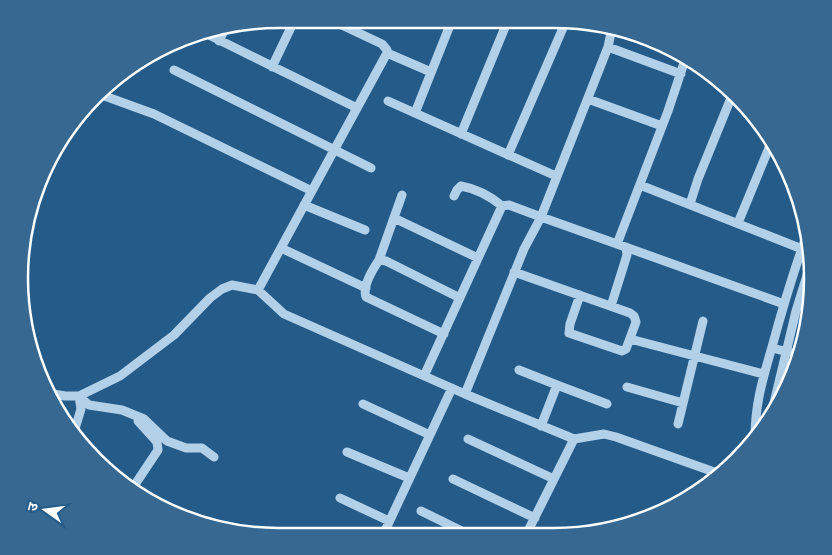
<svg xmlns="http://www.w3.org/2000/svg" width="832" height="555" font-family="'PT Sans Narrow','Noto Sans Devanagari',sans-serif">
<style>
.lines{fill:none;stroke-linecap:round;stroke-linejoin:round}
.minor{stroke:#b2d1e9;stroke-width:9}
.rim{fill:none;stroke:#fff;stroke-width:2.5}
</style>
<rect width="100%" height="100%" fill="#255b89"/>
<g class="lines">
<path class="minor" d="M201,31L357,108
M219,41L226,27
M608,47L681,74
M387,53L431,72
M686,57L668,111L617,244L784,304
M272,67L295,19
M174,70L371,168
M99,94L154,114L312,191
M588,99L662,126
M388,101L556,176
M415,113L452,20
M461,134L508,20
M508,155L566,21
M640,185L802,249
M454,196L457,190L461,186C478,189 490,196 502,206L509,205L541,217L608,47L612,28
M690,204L698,179L733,93
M304,205L365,230
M394,218L478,258
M738,223L771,143
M281,248L366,288
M379,260L402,195
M514,272L630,313L634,316L636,322L626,349L622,351L569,333L570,324L580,295
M258,290L387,53V50L382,44L329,19
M611,306L627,255L626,247
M444,334L366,297C362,286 373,269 379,260L386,261L460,298
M630,339L763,374
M772,348L800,355
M519,370L557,385
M424,376L502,206
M627,387L683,403
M48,393L65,396H79L120,376L174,335L210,298L222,289L232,285L258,290L284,314L465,394L574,439L604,434L616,437L717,473
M465,394L524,249L541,217L617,244
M79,396L89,405L122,410L144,419L167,441L186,448H202L214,457
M363,404L430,435
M773,407L796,311L812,259
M678,424L703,321
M541,426L557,385L607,404
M74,432L81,409L79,396
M755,437C755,404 763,378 772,347C782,310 793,273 806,237
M468,439L554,479
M347,452L409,478
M453,479L535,518
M132,489L158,450L157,442L138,421
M340,498L389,521
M421,511L470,535
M383,535L452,388
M526,535L574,439"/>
</g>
<path d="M0 0H832V555H0ZM278 28H554A250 250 0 0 1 804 278V278A250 250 0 0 1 554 528H278A250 250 0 0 1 28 278V278A250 250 0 0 1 278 28Z" fill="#366892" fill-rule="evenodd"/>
<path class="rim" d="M278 28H554A250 250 0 0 1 804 278V278A250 250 0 0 1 554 528H278A250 250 0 0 1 28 278V278A250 250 0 0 1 278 28Z"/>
<g transform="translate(45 510) rotate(284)" stroke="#255b89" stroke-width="4" paint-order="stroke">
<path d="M0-4L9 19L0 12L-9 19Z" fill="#ffffff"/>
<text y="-8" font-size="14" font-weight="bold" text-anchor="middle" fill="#ffffff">उ</text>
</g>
</svg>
